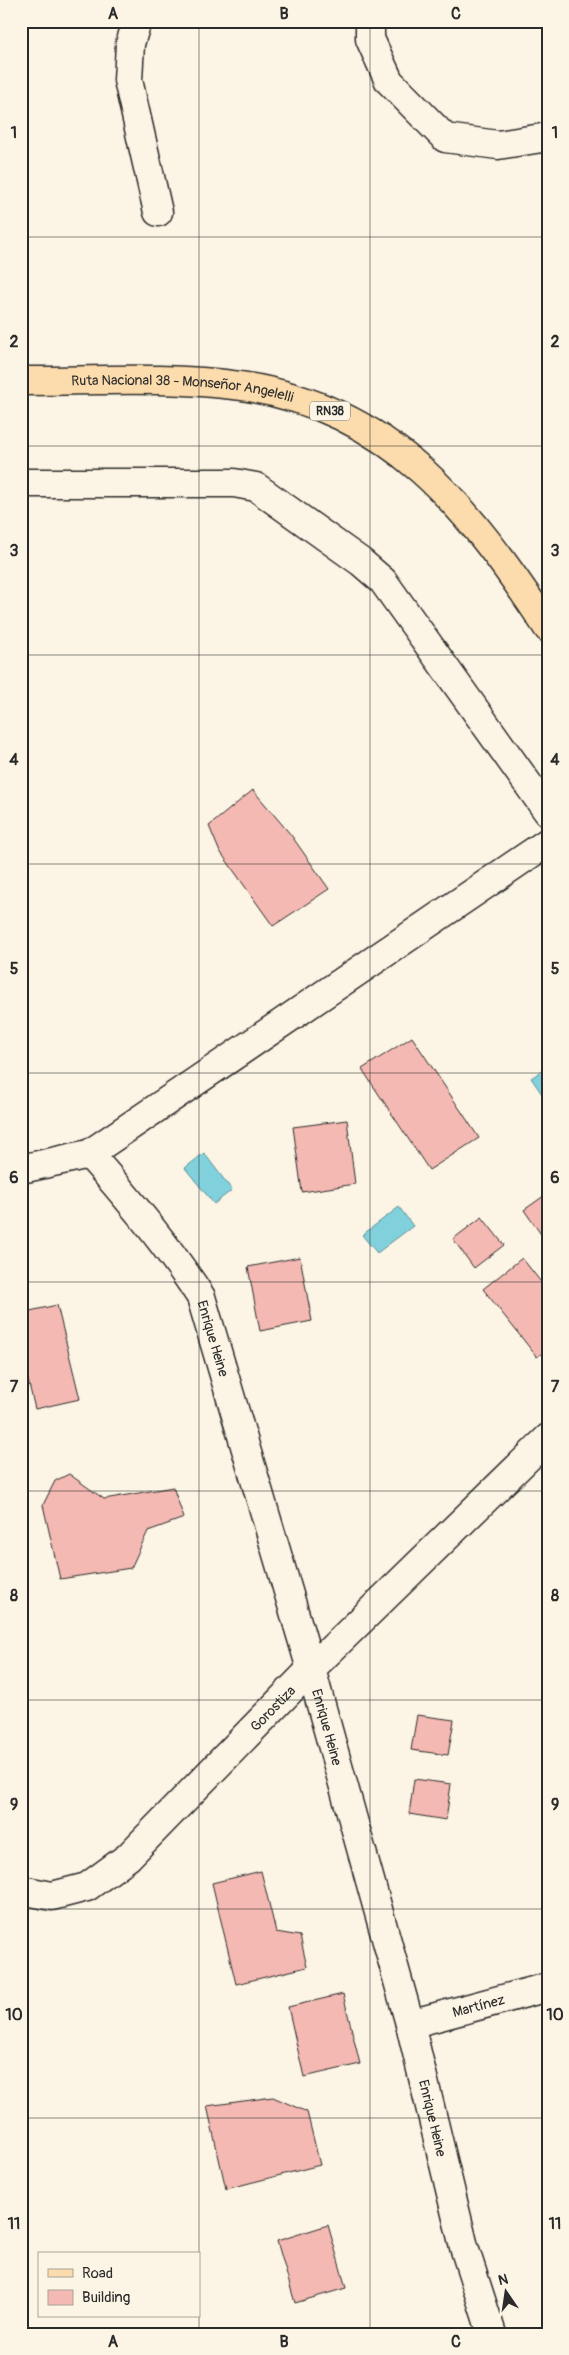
<svg xmlns="http://www.w3.org/2000/svg" width="569" height="2355" font-family="Pangolin,sans-serif">
<style>
.water{fill:#81d1dd;stroke:#5f8f96}
.building{fill:#f4b9b2;stroke:#2b2b2b}
.lines{fill:none;stroke-linecap:round;stroke-linejoin:round}
.street-casing{stroke:#2b2b2b;stroke-width:31}
.primary-casing{stroke:#2b2b2b;stroke-width:31}
.street{stroke:#fcf5e5;stroke-width:28}
.primary{stroke:#fcdcac;stroke-width:28}
.grid{fill:none;stroke:#2b2b2b;stroke-width:1;stroke-opacity:0.55}
.labels{text-anchor:middle;dominant-baseline:central;stroke-width:4;stroke-linejoin:round;paint-order:stroke}
.shield{fill:#fcf5e5;stroke:#6a6863;stroke-width:1}
.shield-label{font-size:12px;font-weight:bold;fill:#2b2b2b}
.street-label{font-size:14px;fill:#2b2b2b;stroke:#fcf5e5}
.neatline{fill:none;stroke:#2b2b2b;stroke-width:2}
.grid-label{font-size:16px;text-anchor:middle;font-weight:bold;fill:#2b2b2b}
</style>
<rect width="100%" height="100%" fill="#fcf5e5"/>
<filter id="ink" filterUnits="userSpaceOnUse"><feTurbulence type="fractalNoise" baseFrequency=".02" numOctaves="2"/><feDisplacementMap in="SourceGraphic" scale="10" xChannelSelector="R" yChannelSelector="G"/><feConvolveMatrix kernelMatrix="1 2 1 2 8 2 1 2 1" color-interpolation-filters="sRGB"/></filter>
<g filter="url(#ink)">
<path class="water" d="M548,1067V1095L544,1097L531,1078Z
M204,1153L232,1190L214,1204L185,1168Z
M399,1207L413,1226L377,1253L362,1235Z"/>
<path class="building" d="M253,790L291,835L329,889L273,926L219,850L209,826Z
M412,1037L479,1138L429,1170L362,1069Z
M347,1120L355,1184L302,1192L293,1127Z
M548,1193V1238L545,1240L524,1210Z
M482,1217L504,1245L474,1268L453,1239Z
M300,1257L312,1321L260,1331L248,1267Z
M522,1258L548,1291V1349L537,1357L483,1289Z
M57,1305L80,1399L35,1409L21,1351V1313Z
M69,1474L104,1499L173,1487L184,1518L148,1531L131,1568L60,1579L43,1505L55,1481Z
M417,1715L454,1720L448,1755L411,1750Z
M414,1779L451,1784L446,1820L409,1814Z
M261,1871L276,1932L300,1936L307,1967L236,1984L212,1883Z
M343,1994L360,2064L304,2077L288,2007Z
M273,2097L307,2112L320,2165L226,2189L207,2106Z
M328,2225L346,2288L295,2303L277,2241Z"/>
<g class="lines">
<g class="street-casing">
<g id="street">
<path d="M137,21L130,44L128,80L158,212"/>
<path d="M370,21V39L389,81L445,138L498,145L548,137"/>
<path d="M21,483H234L256,487L361,562L383,581L548,812"/>
<path id="s1" d="M89,1154C129,1199 168,1246 201,1297L311,1669L410,2024L464,2247L492,2334"/>
<path d="M21,1169L89,1154L548,842"/>
<path id="s2" d="M21,1890L52,1896L87,1887L128,1857L311,1669L548,1438"/>
<path id="s3" d="M410,2024L548,1987"/>
</g>
</g>
<g class="primary-casing">
<g id="primary">
<path id="s4" d="M21,381C94,381 168,376 241,386C392,408 469,508 548,628"/>
</g>
</g>
<use href="#street" class="street"/>
<use href="#primary" class="primary"/>
</g>
</g>
<path class="grid" d="M199,21V2334M370,21V2334M21,237H548M21,446H548M21,655H548M21,864H548M21,1073H548M21,1282H548M21,1491H548M21,1700H548M21,1909H548M21,2118H548"/>
<g class="labels">
<rect class="shield" x="310" y="401.5" width="40" height="19" rx="4"/>
<g class="shield-label">
<text x="330" y="411">RN38</text>
</g>
<g class="street-label">
<text stroke="none"><textPath href="#s4" startOffset="162">Ruta Nacional 38 - Monseñor Angelelli</textPath></text>
<text stroke="none"><textPath href="#s1" startOffset="225">Enrique Heine</textPath></text>
<text stroke="none"><textPath href="#s2" startOffset="326">Gorostiza</textPath></text>
<text stroke="none"><textPath href="#s1" startOffset="630">Enrique Heine</textPath></text>
<text stroke="none"><textPath href="#s3" startOffset="71">Martínez</textPath></text>
<text stroke="none"><textPath href="#s1" startOffset="1035">Enrique Heine</textPath></text>
</g>
</g>
<rect width="569" height="2355" fill="none" stroke="#fcf5e5" stroke-width="55"/>
<rect x="38" y="2252" width="162" height="65" fill="#fcf5e5" stroke="#a8a49b"/>
<rect x="48" y="2269" width="25" height="8" fill="#fcdcac" stroke="#a8a49b"/>
<text x="82" y="2278" font-size="15" fill="#2b2b2b">Road</text>
<rect x="48" y="2290" width="25" height="15" fill="#f4b9b2" stroke="#a8a49b"/>
<text x="82" y="2302" font-size="15" fill="#2b2b2b">Building</text>
<g transform="translate(506 2292) rotate(347)" stroke="#fcf5e5" stroke-width="4" paint-order="stroke">
<path d="M0-4L9 19L0 12L-9 19Z" fill="#2b2b2b"/>
<text y="-8" font-size="14" font-weight="bold" text-anchor="middle" fill="#2b2b2b">N</text>
</g>
<rect x="28" y="28" width="514" height="2300" class="neatline"/>
<g class="grid-label">
<text x="113" y="19">A</text>
<text x="284" y="19">B</text>
<text x="456" y="19">C</text>
<text x="14" y="138">1</text>
<text x="555" y="138">1</text>
<text x="14" y="347">2</text>
<text x="555" y="347">2</text>
<text x="14" y="556">3</text>
<text x="555" y="556">3</text>
<text x="14" y="765">4</text>
<text x="555" y="765">4</text>
<text x="14" y="974">5</text>
<text x="555" y="974">5</text>
<text x="14" y="1183">6</text>
<text x="555" y="1183">6</text>
<text x="14" y="1392">7</text>
<text x="555" y="1392">7</text>
<text x="14" y="1601">8</text>
<text x="555" y="1601">8</text>
<text x="14" y="1810">9</text>
<text x="555" y="1810">9</text>
<text x="14" y="2020">10</text>
<text x="555" y="2020">10</text>
<text x="14" y="2229">11</text>
<text x="555" y="2229">11</text>
<text x="113" y="2347">A</text>
<text x="284" y="2347">B</text>
<text x="456" y="2347">C</text>
</g>
</svg>
